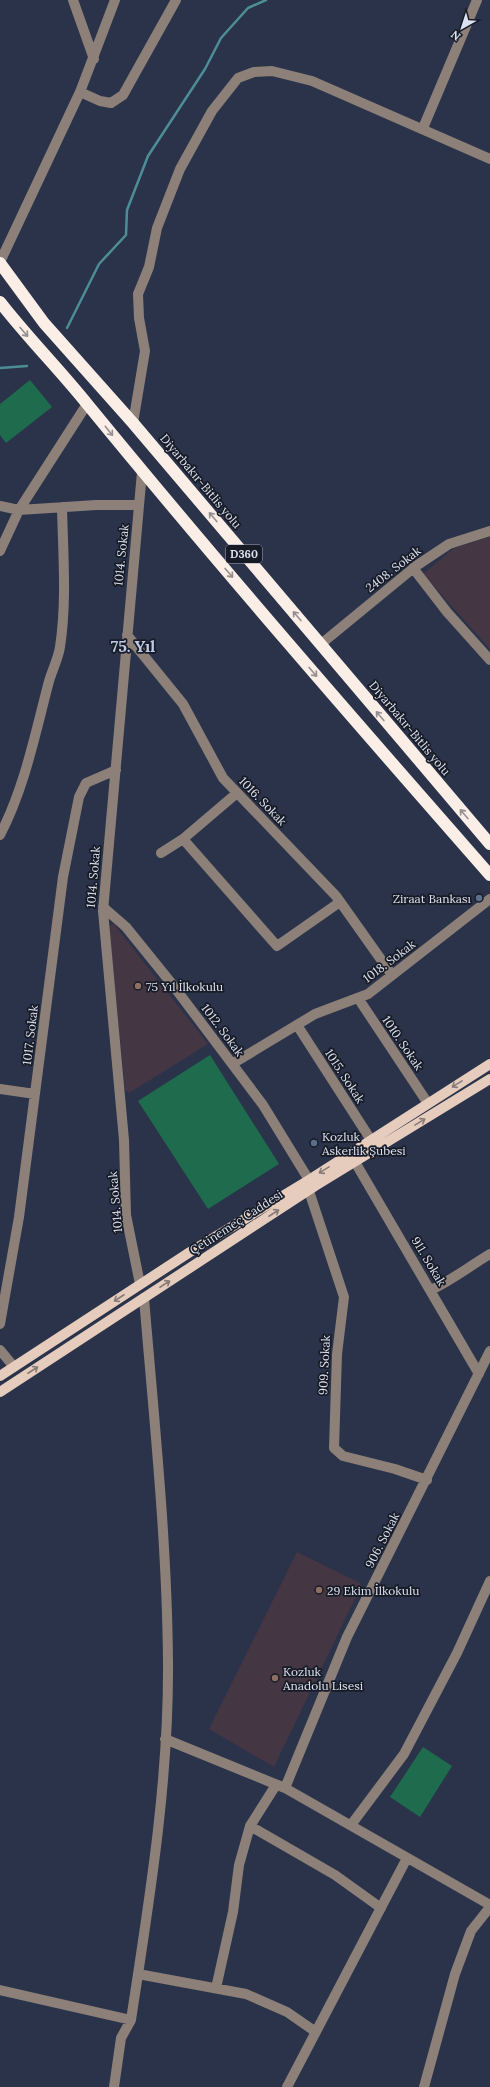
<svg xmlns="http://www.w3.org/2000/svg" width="490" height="2087" font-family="Lora,serif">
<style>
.education{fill:#453643}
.pitch{fill:#1e6c4d}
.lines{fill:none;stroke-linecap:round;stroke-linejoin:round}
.stream{stroke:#4d8d97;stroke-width:2.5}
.minor{stroke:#8c8078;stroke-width:10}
.major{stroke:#e5ccbc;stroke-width:10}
.highway{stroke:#faeee6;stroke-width:12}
.oneway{stroke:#948f90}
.oneway2{stroke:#887c78}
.service-dot{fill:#5c6f8a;stroke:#171b26;stroke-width:1.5}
.education-dot{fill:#8d6e63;stroke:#171b26;stroke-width:1.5}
.labels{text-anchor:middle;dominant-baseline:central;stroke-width:3.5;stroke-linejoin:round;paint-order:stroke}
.shield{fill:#171b26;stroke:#a1a6b4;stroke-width:1}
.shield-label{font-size:11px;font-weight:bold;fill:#dce2f1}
.street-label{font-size:12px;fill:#dce2f1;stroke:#171b26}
.poi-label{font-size:12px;fill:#dce2f1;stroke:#171b26;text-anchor:start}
.district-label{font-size:16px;font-weight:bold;fill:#becae7;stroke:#171b26}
</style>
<rect width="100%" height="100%" fill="#2a334a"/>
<path class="education" d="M490,537V649L423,574L454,548Z
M113,923L208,1044L129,1093L125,1090L109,927Z
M297,1552L362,1584L274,1767L209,1729Z"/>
<path class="pitch" d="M30,380L52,407L6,443L0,435V404Z
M210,1055L279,1164L208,1209L138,1101Z
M423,1747L452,1766L420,1817L390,1797Z"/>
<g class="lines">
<path class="stream" d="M67,328L99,264L126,235L127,210L148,156L205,69L221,38L248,8L266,0
M0,368L27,366"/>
<path class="minor" d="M73,0L94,59
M80,92L100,101L111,103L123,95L176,0
M423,128L477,0
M0,262L80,92L115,0
M133,423L145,351L139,318L138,294L149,267L157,228L180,169L212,111L238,78L254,72L272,71L312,81L490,159
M0,506L19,510L96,505H139
M0,551L19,510L87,404
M413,568L447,612L490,660
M127,635L183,704L223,778L336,896L392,975
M321,644L416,566L449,544L490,531
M0,835C24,789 35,735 48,685C51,672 58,660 60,647C67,601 63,554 62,507
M183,839L277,946L340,902
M161,853L183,839L237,793
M103,907L126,927L172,984L263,1105L309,1180
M358,998L427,1102
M297,1025L371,1140
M232,1064L315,1014L368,994L490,899
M0,1089L35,1094
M355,1162L479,1374
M309,1191L344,1297L337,1354L334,1448L343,1456L395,1469L427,1480
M140,1284L126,1215L124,1140L103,911L142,472
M431,1290C452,1280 470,1266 490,1254
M0,1324L19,1217L63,877L79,797L86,783L116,770
M0,1350L14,1367
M165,1739L285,1788L490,1905
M285,1788L347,1637L490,1351
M351,1825L404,1754L457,1653L490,1581
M250,1826L335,1875L381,1908
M138,1974L246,1994L287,2012L316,2032
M216,1988L233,1912L239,1865L250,1826L276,1785
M0,1990L131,2020
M114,2087L121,2038L131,2020C149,1902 169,1782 168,1662C167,1540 154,1419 144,1298
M287,2087L407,1858
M424,2087L455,1974L471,1931L490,1907"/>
<path class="major" d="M0,1376L190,1252L309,1180L490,1064
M0,1392L315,1186L490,1079"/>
<path class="highway" d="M0,263L44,323L133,423L490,844
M0,302C28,338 60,370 88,405C219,565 354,720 490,875"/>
</g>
<defs><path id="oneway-shaft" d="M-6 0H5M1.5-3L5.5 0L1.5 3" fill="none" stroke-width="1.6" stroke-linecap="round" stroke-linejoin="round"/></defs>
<g class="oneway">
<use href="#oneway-shaft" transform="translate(24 332) rotate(49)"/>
<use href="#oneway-shaft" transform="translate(109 431) rotate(51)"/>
<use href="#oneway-shaft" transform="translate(213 517) rotate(-130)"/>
<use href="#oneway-shaft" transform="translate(229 573) rotate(49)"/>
<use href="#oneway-shaft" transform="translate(297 616) rotate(-130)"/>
<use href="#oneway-shaft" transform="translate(313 672) rotate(49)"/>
<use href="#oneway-shaft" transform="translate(380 716) rotate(-130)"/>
<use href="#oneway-shaft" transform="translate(464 814) rotate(-131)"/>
</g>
<g class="oneway2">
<use href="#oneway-shaft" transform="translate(457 1084) rotate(148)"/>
<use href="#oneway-shaft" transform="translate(420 1122) rotate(-31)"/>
<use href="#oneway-shaft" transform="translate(324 1170) rotate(148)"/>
<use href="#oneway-shaft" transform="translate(274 1213) rotate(-33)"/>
<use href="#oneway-shaft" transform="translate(165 1284) rotate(-33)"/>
<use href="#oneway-shaft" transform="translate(119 1298) rotate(147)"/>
<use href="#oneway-shaft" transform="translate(33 1370) rotate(-33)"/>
</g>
<g class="service-dot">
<circle cx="479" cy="898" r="4"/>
<circle cx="314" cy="1143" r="4"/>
</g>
<g class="education-dot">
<circle cx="138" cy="986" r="4"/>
<circle cx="319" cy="1590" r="4"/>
<circle cx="275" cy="1678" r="4"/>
</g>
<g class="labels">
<rect class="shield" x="226" y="545" width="36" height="18" rx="3"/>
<g class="shield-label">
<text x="244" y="554">D360</text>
</g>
<g class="street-label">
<text transform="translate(201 481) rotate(50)">Diyarbakır-Bitlis yolu</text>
<text transform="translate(121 555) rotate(-84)">1014. Sokak</text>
<text transform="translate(393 569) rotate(-38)">2408. Sokak</text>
<text transform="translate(410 728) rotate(50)">Diyarbakır-Bitlis yolu</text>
<text transform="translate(263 801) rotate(46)">1016. Sokak</text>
<text transform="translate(93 877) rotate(-85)">1014. Sokak</text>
<text transform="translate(389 961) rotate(-37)">1018. Sokak</text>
<text transform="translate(223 1030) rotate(53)">1012. Sokak</text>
<text transform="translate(30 1035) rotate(-83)">1017. Sokak</text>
<text transform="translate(403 1043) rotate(56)">1010. Sokak</text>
<text transform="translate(345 1076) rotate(57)">1015. Sokak</text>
<text transform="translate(115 1202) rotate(-95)">1014. Sokak</text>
<text transform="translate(236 1222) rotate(-33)">Çetinemeç Caddesi</text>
<text transform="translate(429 1261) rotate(59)">911. Sokak</text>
<text transform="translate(324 1365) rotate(-87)">909. Sokak</text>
<text transform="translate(382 1540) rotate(-63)">906. Sokak</text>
</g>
<g class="poi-label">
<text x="471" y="898" text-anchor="end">Ziraat Bankası</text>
<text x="146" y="986">75 Yıl İlkokulu</text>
<text x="322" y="1136">Kozluk<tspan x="322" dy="14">Askerlik Şubesi</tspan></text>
<text x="327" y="1590">29 Ekim İlkokulu</text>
<text x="283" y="1671">Kozluk<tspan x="283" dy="14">Anadolu Lisesi</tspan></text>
</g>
<g class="district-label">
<text x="133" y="646">75. Yıl</text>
</g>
</g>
<g transform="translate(462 28) rotate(219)" stroke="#171b26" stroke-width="3" paint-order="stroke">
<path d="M0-3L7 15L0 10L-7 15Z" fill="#dce2f1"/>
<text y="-6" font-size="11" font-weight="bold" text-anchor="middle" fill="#dce2f1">N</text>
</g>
</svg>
